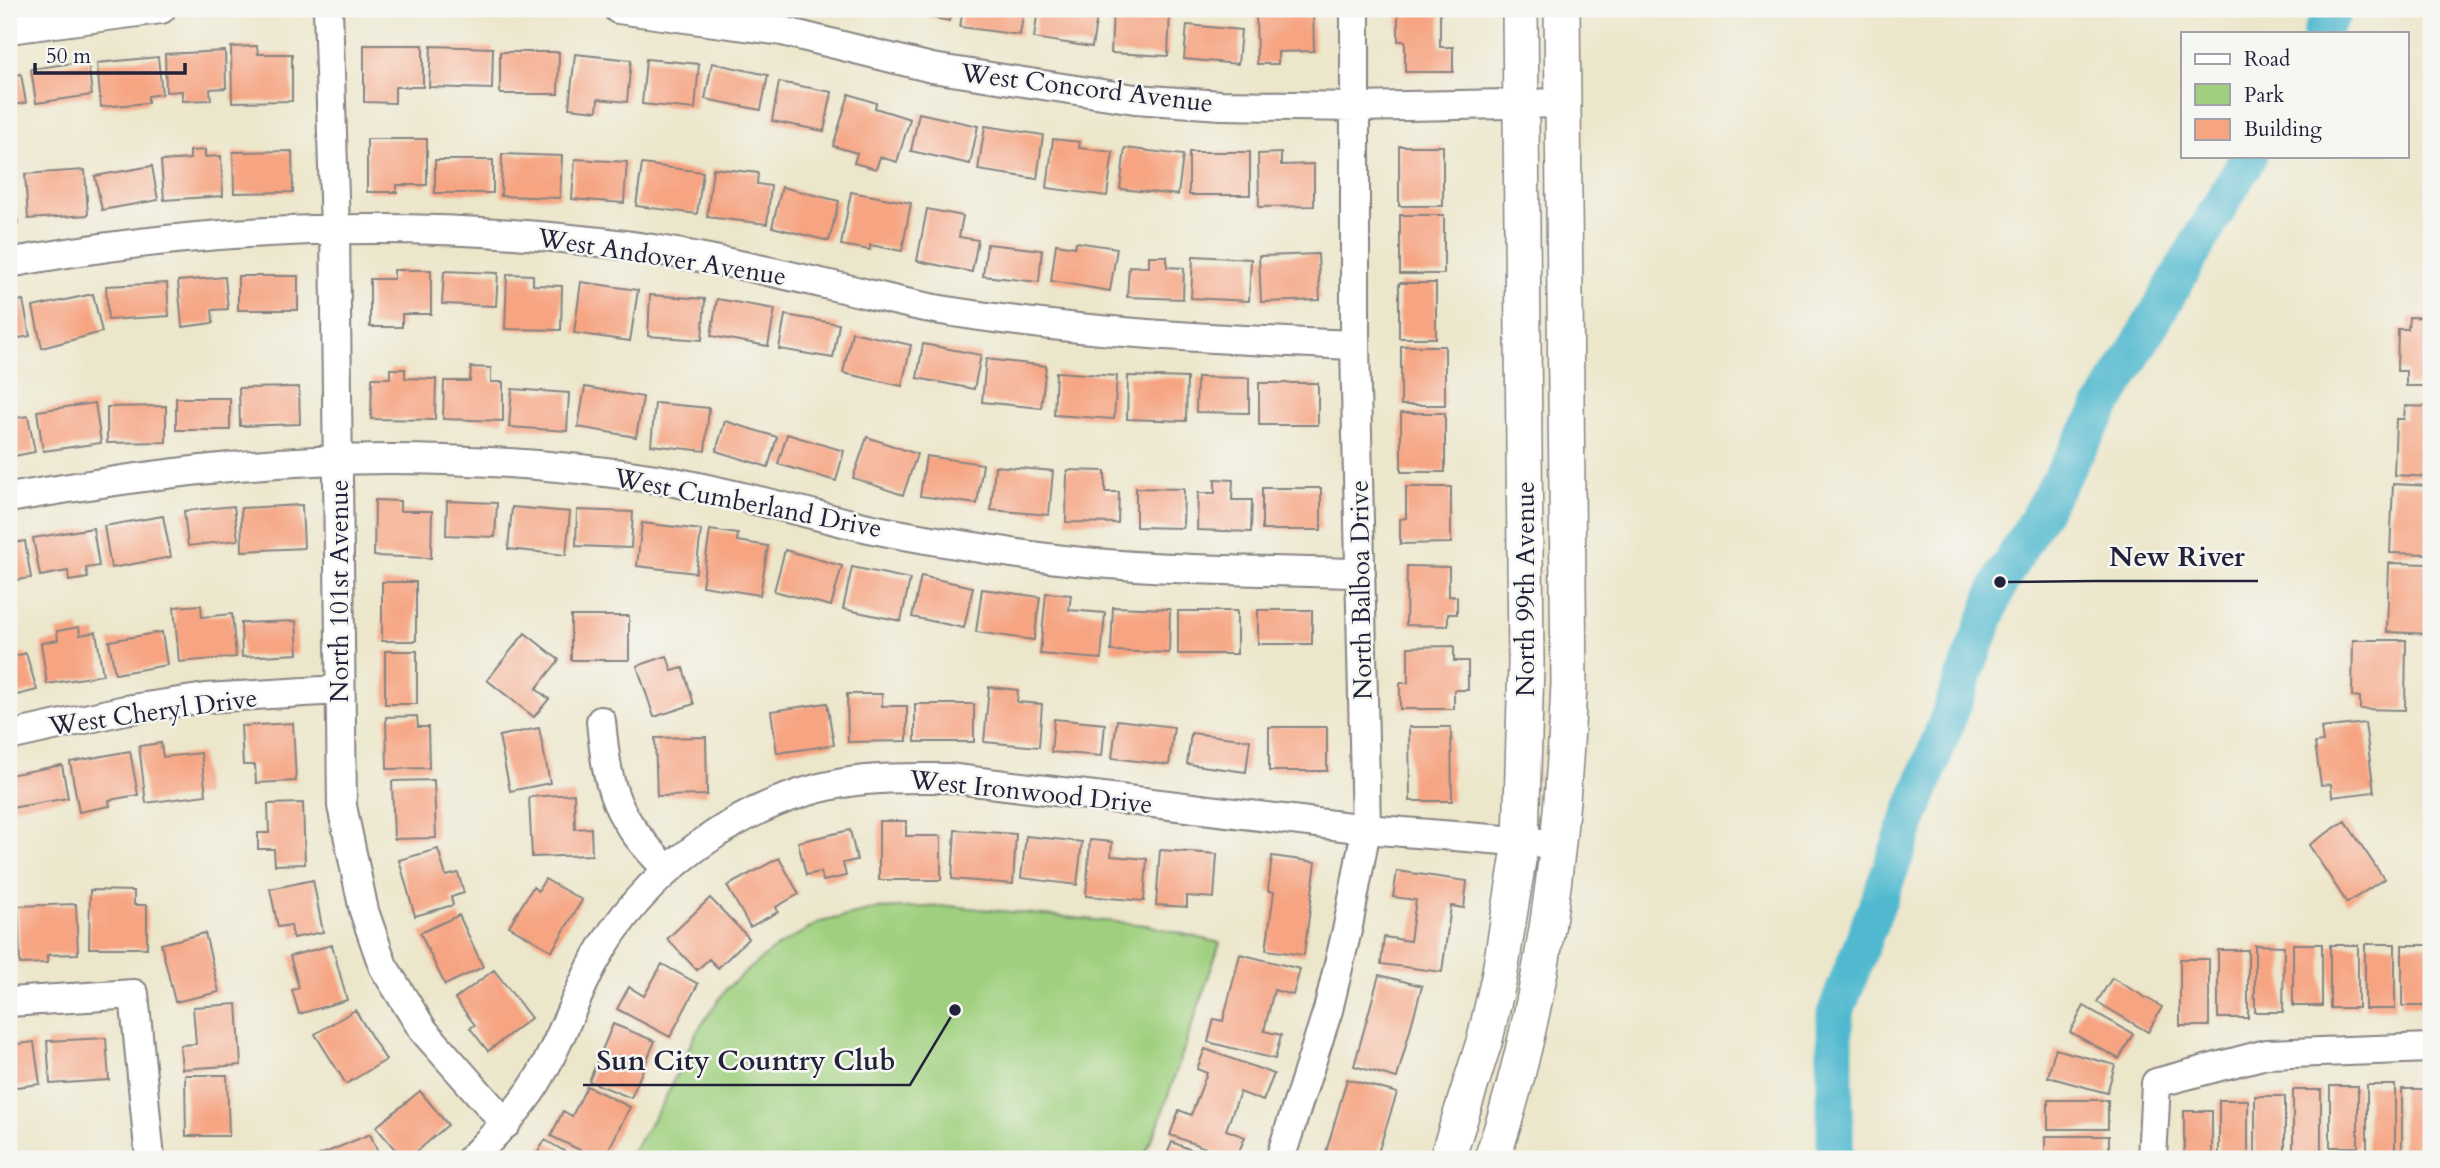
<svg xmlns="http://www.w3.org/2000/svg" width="2440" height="1168" font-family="Cardo,serif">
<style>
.green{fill:#a0d07f;stroke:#61795d;stroke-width:2}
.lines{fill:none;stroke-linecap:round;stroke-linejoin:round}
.river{stroke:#51b9cf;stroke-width:37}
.building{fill:#f6a482}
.minor-casing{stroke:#878482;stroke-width:32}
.major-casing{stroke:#878482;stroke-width:38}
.minor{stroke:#fff;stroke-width:28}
.major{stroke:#fff;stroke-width:35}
.labels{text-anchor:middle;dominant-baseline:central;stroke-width:5;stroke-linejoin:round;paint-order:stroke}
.street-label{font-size:26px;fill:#22223b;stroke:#f6f6f2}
.leader{fill:none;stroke:#22223b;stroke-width:2.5}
.callout-dot{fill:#22223b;stroke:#f6f6f2;stroke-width:2.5}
.callout-label{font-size:28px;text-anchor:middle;font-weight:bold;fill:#22223b;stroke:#f6f6f2;stroke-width:5;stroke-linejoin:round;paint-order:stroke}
</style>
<rect width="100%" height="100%" fill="#f6f6f2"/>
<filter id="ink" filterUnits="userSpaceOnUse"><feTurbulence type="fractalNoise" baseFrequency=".0143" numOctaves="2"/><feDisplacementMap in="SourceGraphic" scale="14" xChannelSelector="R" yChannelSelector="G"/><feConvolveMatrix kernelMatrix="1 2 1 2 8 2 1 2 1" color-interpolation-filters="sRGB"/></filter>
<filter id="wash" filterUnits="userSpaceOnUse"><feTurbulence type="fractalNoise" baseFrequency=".00686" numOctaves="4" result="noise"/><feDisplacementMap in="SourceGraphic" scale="28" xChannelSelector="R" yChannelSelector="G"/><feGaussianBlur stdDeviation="1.57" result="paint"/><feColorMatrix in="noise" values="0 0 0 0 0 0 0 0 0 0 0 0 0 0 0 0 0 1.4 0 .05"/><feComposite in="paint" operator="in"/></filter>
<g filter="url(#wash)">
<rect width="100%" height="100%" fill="#ece6ca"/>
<path class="green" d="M949,906L1147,925L1220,943L1156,1131L1142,1159H628L664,1101L696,1033L727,988L772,950L820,922L877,909Z"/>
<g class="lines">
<path class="river" d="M2321,33L2335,9
M1835,1159V1014L2000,582L2249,156"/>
</g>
<g id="blocks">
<path class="building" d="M891,9H951L949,21Z
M963,9H1024L1020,35L960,27Z
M1038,9H1098L1092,47L1034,38Z
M1113,9L1170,11L1168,56L1111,53Z
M1256,9H1313L1314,51L1278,52V64H1257Z
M1398,11H1440V47H1453V72H1405V41H1398Z
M1187,25L1241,30L1238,64L1184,59Z
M364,45H423V87H395V103L364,102Z
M257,46L258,54H292V101L232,102L231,47Z
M431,46L493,48L492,89L429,87Z
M225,51L226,88L210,89L211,100L182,101V91L166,92L165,54Z
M500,52H559L558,94H500Z
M575,54L631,60L627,102L598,99L597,111L569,108Z
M158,57L162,94L148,96V103L101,107L97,63Z
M646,59L699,64L695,109L642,104Z
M88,61L92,95L36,103L31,69Z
M712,63L768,75L761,110L705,99Z
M21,74L26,103L12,105L13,118H9V76Z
M779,82L832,92L824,131L772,121Z
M849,94L876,103L875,108L910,119L897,162L880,157L876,169L854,163L857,153L833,146Z
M919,113L978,126L970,164L911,151Z
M985,126L1043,135L1037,179L978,170Z
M367,139H427V185H397V192H367Z
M1053,139L1080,142L1079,148L1113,152L1107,196L1047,188Z
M1399,146H1443V206H1399Z
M1125,148L1183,155L1178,195L1120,189Z
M205,150V157L221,156L223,196L164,200L161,161L190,159V151Z
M292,151L293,192L234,193L233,152Z
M1189,152H1250V195H1189Z
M1281,153V165L1314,164V206L1259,207L1258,154Z
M502,154L562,156L560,198L501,196Z
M575,159L627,162L624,203L572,199Z
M435,160H493V193H435Z
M642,164L703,172L697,214L636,206Z
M152,166L158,200L102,210L95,176Z
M713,168L758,173L757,184L771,186L767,224L707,217Z
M85,170L88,215L28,219L25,174Z
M11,183L18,224L9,226V184Z
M782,187L839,201L829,241L772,227Z
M851,192L911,203L902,251L870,245V250L841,245Z
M927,209L963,216L959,237L978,240L972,272L917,261Z
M1400,215H1444V274H1400Z
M1076,242L1117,248L1110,291L1051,281L1056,244L1075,247Z
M987,244L1042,250L1039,282L983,276Z
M1318,254L1320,300L1261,302L1259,256Z
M1149,256H1167V267L1184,268L1183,299L1127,297L1129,266L1149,267Z
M1193,256L1251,259L1249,301L1191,298Z
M394,270H431V314H402V327H370V279H394Z
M444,271L498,273L496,306L442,304Z
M507,274L533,275V285L562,286L561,330L505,329Z
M238,276H298V310H238Z
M225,277L228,309L212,310L213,323L182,327L178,281Z
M581,282L638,290L630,341L574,333Z
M167,283L169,316L108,320L106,286Z
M1399,283H1436V338H1399Z
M93,294L102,332L42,348L33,307Z
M650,295L705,299L702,340L648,336Z
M717,299L775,309L768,346L711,336Z
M23,300L30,336L9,340V303Z
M785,315L839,324L833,358L779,349Z
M2409,317L2431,318V386H2406V371H2397L2398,329H2408Z
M852,332L911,345L902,386L843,373Z
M923,344L981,355L974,389L917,378Z
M1401,346H1445V405H1401Z
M986,359L1046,366L1041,408L982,402Z
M471,367L491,368V382H503V421L443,419L444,381H470Z
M390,369H405V378L436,379L435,420L371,419L372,378H390Z
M1056,372L1117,376L1114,419L1054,415Z
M1128,376L1187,378L1186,421L1127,419Z
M1197,377L1249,378V413L1196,412Z
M1259,383H1318V425H1259Z
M299,387L300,424L240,426L239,388Z
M585,387L643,397L636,437L578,427Z
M512,389L569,393L567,431L509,427Z
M176,398H230V430H176Z
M95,403L101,443L43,451L37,411Z
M655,403L709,408L705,451L651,445Z
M166,406V442L107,443V407Z
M2405,406L2431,407V477L2394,475L2396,419H2404Z
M1401,413H1445V472H1401Z
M28,416L35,452L9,457V419Z
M725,421L777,437L768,467L716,451Z
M787,434L844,451L836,481L778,464Z
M867,437L917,454L903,495L853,478Z
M926,456L983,464L977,504L920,496Z
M995,466L1053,471L1049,515L991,510Z
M1067,470L1105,471V492H1119L1118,523L1066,522Z
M1215,479L1233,480L1232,500H1252L1251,532L1197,530L1198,493H1215Z
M2393,484L2431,486V554L2390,553Z
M1406,487H1451V543L1400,544V519L1406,518Z
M1136,488L1184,489L1183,528L1136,527Z
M1262,488H1321V530H1262Z
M375,500L400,501V511H432L431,558L374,556Z
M447,501L497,503L495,537L446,535Z
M302,505L304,548L242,551L241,508Z
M234,506L238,540L188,546L184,511Z
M512,507L570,512L566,555L508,549Z
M577,510L633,512L631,548L576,546Z
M163,516L171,557L111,568L104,526Z
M642,523L701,530L696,573L637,566Z
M93,528L99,566L86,568L88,578L69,581L68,571L40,576L33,538Z
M710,530L738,534L737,541L768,546L760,595L702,586Z
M25,541L31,578L9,581V544Z
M785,550L842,566L831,606L774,591Z
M2389,563L2431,564V634L2387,632Z
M1407,566L1449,567V596L1457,597V614H1448V626L1406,625Z
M852,567L910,579L901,621L843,609Z
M921,576L973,587L964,628L912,617Z
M382,582H416V641H382Z
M982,589L1040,597L1034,640L976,632Z
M1046,593L1071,595L1069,610L1105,613L1101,659L1040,654Z
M201,605L202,617L232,614L236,657L179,662L174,607Z
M1113,607L1170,609L1169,653L1111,651Z
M1258,610H1312V644H1258Z
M1178,611H1237V654H1178Z
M571,616H629V660H571Z
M296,621L298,654L242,657L241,623Z
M79,627L80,635L96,632L103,675L47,684L41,643L58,640L57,631Z
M162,632L167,665L115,674L109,641Z
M525,633L559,660L536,689L549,699L534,717L487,680Z
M2353,640H2406L2405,710L2360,709V697L2352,696Z
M1454,646V661H1468V690H1454V709H1400V683H1408V647Z
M385,651H417V704H385Z
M26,653L37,690L9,697V658Z
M667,656L672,671L683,668L694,704L654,717L637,666Z
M989,687L1018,690L1017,702L1042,704L1039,747L984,742Z
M847,694H882V706H907V741L848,742Z
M827,703L834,745L777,753L771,711Z
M915,704H974V742H915Z
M417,716L418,727H428L429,768L387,769L386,717Z
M1054,719L1105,724L1102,756L1051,752Z
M1117,720L1174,727L1169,765L1112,758Z
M293,723L296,781L256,783L255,765H243L241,726Z
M2365,723L2374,792L2332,797L2331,784L2321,785L2315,743L2323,742L2321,728Z
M1269,727H1327V771H1269Z
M1409,727H1451L1452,801H1410Z
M539,728L550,783L510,791L499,736Z
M1191,733L1250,740L1246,772L1187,764Z
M706,737L707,795L657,796L655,738Z
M161,743L163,757L201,753L206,795L146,803L139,746Z
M130,751L138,795L109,800L110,806L79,812L70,762Z
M62,765L68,798L11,808L9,775Z
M434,780L436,838L394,839L392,781Z
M574,794L575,829L591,828L592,855L532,857L529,797Z
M303,803L305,864L275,865L274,849H258V833H269L268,804Z
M879,821H906V836H941V880H879Z
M2345,821L2384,879L2347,903L2309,845Z
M850,830L857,860L843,863L846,876L823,881L821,872L806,875L798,842Z
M955,830L1016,834L1013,884L952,879Z
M1026,836L1082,842L1077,885L1021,878Z
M1090,840L1112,842L1111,856L1147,859L1144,901L1086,896Z
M438,849L446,876L458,873L464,893L451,897L453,905L415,916L399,860Z
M1160,850L1217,854L1214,898L1187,896V907L1156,905Z
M1272,856L1316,862L1304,955L1266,950L1274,892L1268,891Z
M779,858L799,894L776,907L778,912L750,927L727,886Z
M1397,871L1467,881L1464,908L1451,906L1442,972L1381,964L1384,937L1410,941L1416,900L1393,897Z
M545,879L582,900L552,951L509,926L533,887L538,891Z
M313,880L323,932L293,938L291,925L278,927L270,889Z
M90,890L134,891V905H147V948H89Z
M710,898L749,938L718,968L709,959L697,970L667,939Z
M76,904L78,954L47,955V963L20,964L18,906Z
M459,915L483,967L445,985L420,933Z
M9,929H14L15,965H9Z
M205,933L219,992L175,1002L161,944Z
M2293,944H2322V1006H2293Z
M2365,944H2395V1009H2365Z
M332,945L347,1000L299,1014L292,990L299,988L290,956Z
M2255,945L2284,946L2283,1012H2255Z
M2330,945H2358V1008H2330Z
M2402,945H2431V1006H2402Z
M2218,950H2248V1018H2218Z
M1240,954L1300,969L1293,995L1274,990L1264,1031L1281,1035L1275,1059L1208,1042L1214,1019L1223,1021Z
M2180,959H2209V1026H2180Z
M662,964L698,984L670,1037L617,1009L629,987L644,996Z
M494,970L531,1018L488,1051L470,1028L475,1025L455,999Z
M1379,975L1422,986L1397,1078L1354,1066Z
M2112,978L2162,1007L2148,1032L2097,1002Z
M237,1004L241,1065L182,1069L180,1045L196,1044L193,1007Z
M2084,1006L2133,1034L2119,1059L2070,1032Z
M355,1010L386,1060L346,1084L315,1034Z
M613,1024L655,1041L631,1098L589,1081Z
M106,1038L109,1080L50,1084L47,1041Z
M34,1042L40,1084L9,1088V1045Z
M1205,1049L1274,1074L1263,1101L1240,1092L1226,1130L1245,1137L1236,1159L1170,1135L1179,1110L1191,1115L1207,1073L1197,1069Z
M2055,1049L2115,1065L2107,1093L2048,1077Z
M185,1075H227L229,1136H186Z
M1347,1079L1397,1093L1376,1159H1324Z
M2367,1085H2395V1152H2367Z
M587,1086L630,1107L604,1159H598L551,1136L563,1111L572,1116Z
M2330,1086H2358V1147H2330Z
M2402,1089H2431V1155H2402Z
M2293,1090H2321V1155H2293Z
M420,1091L448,1125L408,1159H403L376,1127Z
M2255,1096H2285V1159H2255Z
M2048,1100H2108V1129H2048Z
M2219,1100H2248V1159H2219Z
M2184,1111H2212V1159H2184Z
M370,1134L381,1159H316L315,1157Z
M2045,1136H2109V1159H2045Z
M545,1140L578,1159H534Z
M1172,1142L1213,1159H1165Z"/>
</g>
</g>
<g filter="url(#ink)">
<use href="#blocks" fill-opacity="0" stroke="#878482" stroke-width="2"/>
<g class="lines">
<g class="minor-casing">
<path id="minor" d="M328,9L335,229L342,806L364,911L383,966L423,1030L506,1124
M618,9L782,31L932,68L1135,99L1221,105L1355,107L1563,103
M9,29L161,9
M9,263C203,227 403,219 600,242C679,251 757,268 834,286C870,294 905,304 941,310C1079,333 1216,339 1355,345
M9,498C153,473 298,454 445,460C517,462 593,469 663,480C731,492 797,511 864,527C912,538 963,545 1012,553C1127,571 1245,570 1361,573
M601,721C608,794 615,816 667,869
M9,736L125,710L206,698L339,690
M9,1002L134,994L150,1159
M471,1159C494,1135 518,1112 536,1083C559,1046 573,1002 593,964C642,873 740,801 843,783C877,777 913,778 948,778L1366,829L1542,843
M1280,1159L1328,1010L1348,926L1366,829L1355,345V9
M2152,1159L2156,1083L2266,1054L2431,1048"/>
</g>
<g class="major-casing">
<path id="major" d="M1447,1159L1485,1039L1499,978L1521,842L1526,663L1520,9
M1492,1159C1544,1006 1563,843 1569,683L1562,9"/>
</g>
<use href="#minor" class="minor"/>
<use href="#major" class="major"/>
</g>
</g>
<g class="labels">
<g class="street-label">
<text transform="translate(1087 88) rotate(7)">West Concord Avenue</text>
<text transform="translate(662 257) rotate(9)">West Andover Avenue</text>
<text transform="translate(748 503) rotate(11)">West Cumberland Drive</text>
<text transform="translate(1525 589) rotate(-90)">North 99th Avenue</text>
<text transform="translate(1361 590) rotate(-91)">North Balboa Drive</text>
<text transform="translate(339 591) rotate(-90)">North 101st Avenue</text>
<text transform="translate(153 712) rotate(-8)">West Cheryl Drive</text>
<text transform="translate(1031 792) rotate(6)">West Ironwood Drive</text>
</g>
</g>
<path class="leader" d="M2000 582L2095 581H2258M955 1010L910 1085H583"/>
<g class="callout-dot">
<circle cx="2000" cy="582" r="7"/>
<circle cx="955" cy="1010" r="7"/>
</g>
<g class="callout-label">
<text x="2177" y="566">New River</text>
<text x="746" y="1070">Sun City Country Club</text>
</g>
<rect width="2440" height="1168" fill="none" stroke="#f6f6f2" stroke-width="35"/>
<rect x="2181" y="32" width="228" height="126" fill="#f6f6f2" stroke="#a1a1a9" stroke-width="2"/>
<rect x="2195" y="54" width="35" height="10" fill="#ffffff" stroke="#a1a1a9" stroke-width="2"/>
<text x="2244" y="66" font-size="21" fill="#22223b">Road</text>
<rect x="2195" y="84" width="35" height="21" fill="#a0d07f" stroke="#a1a1a9" stroke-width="2"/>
<text x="2244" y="102" font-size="21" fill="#22223b">Park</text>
<rect x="2195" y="119" width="35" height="21" fill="#f6a482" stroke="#a1a1a9" stroke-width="2"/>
<text x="2244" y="136" font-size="21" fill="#22223b">Building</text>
<path d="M35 63v10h150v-10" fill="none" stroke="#22223b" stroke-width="3.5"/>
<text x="46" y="63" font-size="21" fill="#22223b" stroke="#f6f6f2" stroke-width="5" paint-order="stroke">50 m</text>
</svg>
